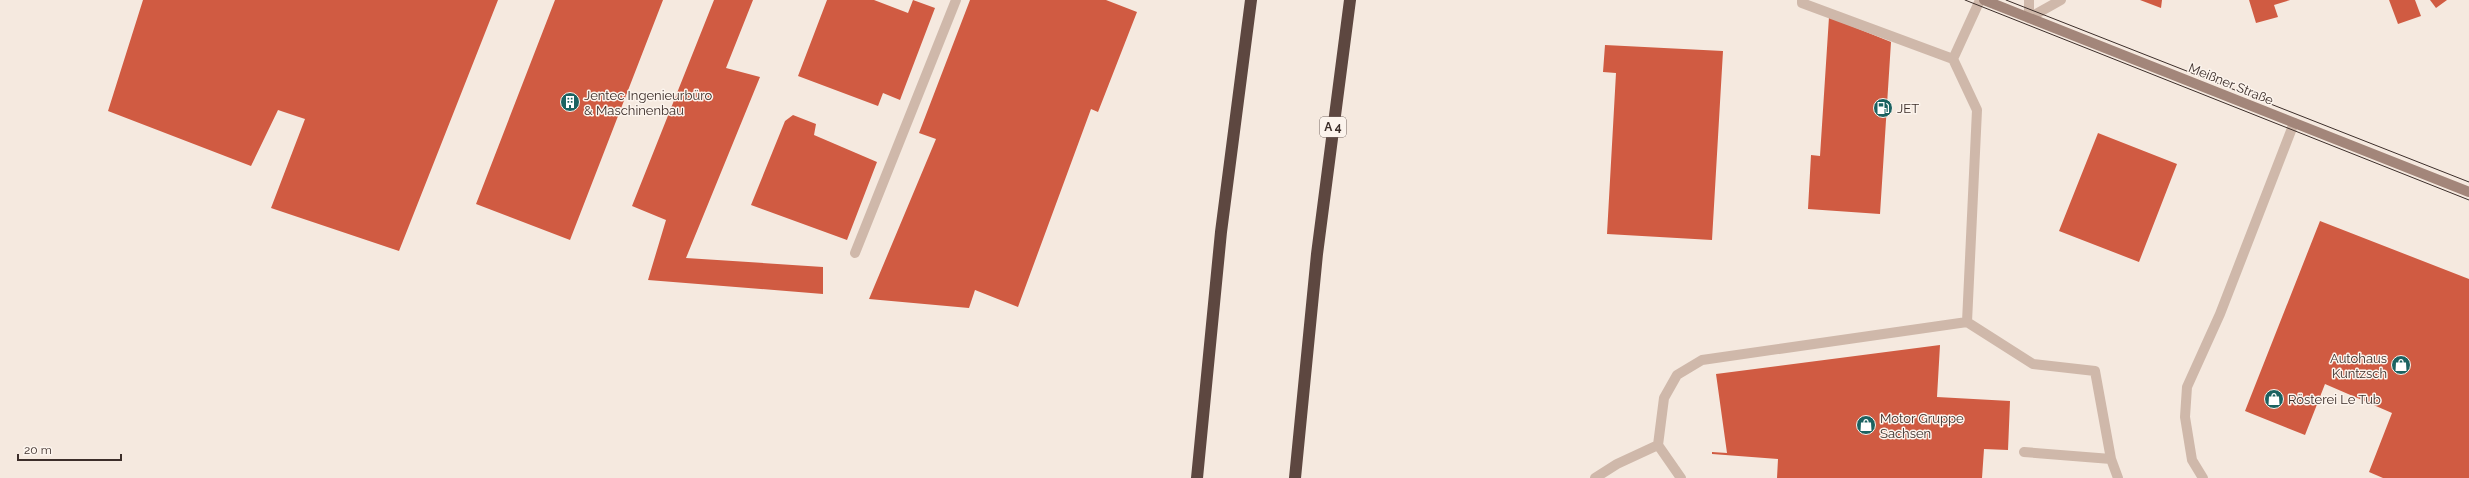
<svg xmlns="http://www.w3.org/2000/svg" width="2469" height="478" font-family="Raleway,sans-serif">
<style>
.building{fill:#d05b42}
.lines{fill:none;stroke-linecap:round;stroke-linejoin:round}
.lane{stroke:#cfb8aa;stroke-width:10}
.street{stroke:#cfb8aa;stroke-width:10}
.secondary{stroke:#a3867a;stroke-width:10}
.highway{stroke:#5d4740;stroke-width:12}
.tram{stroke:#3c2e2a;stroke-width:1}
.labels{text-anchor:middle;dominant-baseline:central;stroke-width:3;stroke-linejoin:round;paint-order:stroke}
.shield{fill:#fcf4ed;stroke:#766964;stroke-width:1}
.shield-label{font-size:12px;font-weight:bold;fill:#3c2e2a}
.street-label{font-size:13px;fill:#3c2e2a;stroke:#fcf4ed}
.poi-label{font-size:13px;fill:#3c2e2a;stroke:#fcf4ed;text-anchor:start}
</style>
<rect width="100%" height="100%" fill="#f5e9df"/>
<path class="building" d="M143,0H498L399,251L271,208L305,119L278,110L251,166L108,111Z
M555,0H663L570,240L476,204Z
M714,0H753L726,68L760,77L686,258L823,267V294L648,280L666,220L632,206Z
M827,0H874L908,13L913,0L935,8L900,100L883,93L878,106L798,76Z
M970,0H1106L1137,12L1098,112L1091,109L1018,307L975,290L969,308L869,299L936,139L919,133Z
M2140,0H2162L2161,8Z
M2249,0H2290L2274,5L2278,17L2256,23Z
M2389,0H2415L2421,16L2398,24Z
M2430,0H2447L2436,8Z
M1829,17L1891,42L1880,214L1808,209L1811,155L1820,156Z
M1605,45L1723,51L1712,240L1607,234L1616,73L1603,72Z
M793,115L816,124L814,135L877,162L847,240L751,205L785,121Z
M2098,133L2177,164L2139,262L2059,231Z
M2320,221L2469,279V478H2383L2369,472L2392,413L2325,384L2305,435L2245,411Z
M1940,345L1937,397L2010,401L2008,450L1984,449L1982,478H1777L1778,459L1712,454V452L1727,453L1716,374Z"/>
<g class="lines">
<path class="lane" d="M1802,0V3L1953,59L1980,0
M855,253L956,0
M1967,322L2033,364L2095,371L2111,459L2024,452
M1658,445L1664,398L1677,375L1702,360L1967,322L1977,110L1953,59
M2111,459L2118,478
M1595,478L1617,464L1658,445L1681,478
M2203,478L2192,460L2185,417L2187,387L2220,314L2294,123"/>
<path class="street" d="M2029,0V18L2061,0"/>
<path class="secondary" d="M1984,0L2469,192"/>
<path class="highway" d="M1197,478L1221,232L1251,0
M1295,478L1317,254L1350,0"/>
<path class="tram" d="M1965,0L2469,200
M2006,0L2469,182"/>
</g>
<defs>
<g id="building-disc" transform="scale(1)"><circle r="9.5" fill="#1b6261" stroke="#fcf4ed"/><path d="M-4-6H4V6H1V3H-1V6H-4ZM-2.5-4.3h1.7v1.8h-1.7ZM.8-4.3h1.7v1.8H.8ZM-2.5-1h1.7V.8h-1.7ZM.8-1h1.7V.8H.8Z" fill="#fff"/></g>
<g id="fuel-disc" transform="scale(1)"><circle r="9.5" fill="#1b6261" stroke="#fcf4ed"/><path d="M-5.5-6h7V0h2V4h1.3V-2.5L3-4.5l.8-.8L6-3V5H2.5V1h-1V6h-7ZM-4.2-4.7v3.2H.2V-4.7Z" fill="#fff"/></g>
<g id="shop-disc" transform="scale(1)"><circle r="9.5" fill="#1b6261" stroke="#fcf4ed"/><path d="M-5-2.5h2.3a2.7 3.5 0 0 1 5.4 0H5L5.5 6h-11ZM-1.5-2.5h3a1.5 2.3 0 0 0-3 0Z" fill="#fff"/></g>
</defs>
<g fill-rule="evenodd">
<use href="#building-disc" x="570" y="102"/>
<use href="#fuel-disc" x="1883" y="108"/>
<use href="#shop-disc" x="2401" y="365"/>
<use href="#shop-disc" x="2274" y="399"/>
<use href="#shop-disc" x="1866" y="425"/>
</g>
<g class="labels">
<rect class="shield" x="1320" y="117" width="26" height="20" rx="3"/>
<g class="shield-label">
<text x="1333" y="127">A 4</text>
</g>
<g class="street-label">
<text transform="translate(2231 84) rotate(22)">Meißner Straße</text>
</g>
<g class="poi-label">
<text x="584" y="95">Jentec Ingenieurbüro<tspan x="584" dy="15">&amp; Maschinenbau</tspan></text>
<text x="1897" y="108">JET</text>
<text x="2387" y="358" text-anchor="end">Autohaus<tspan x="2387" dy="15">Kuntzsch</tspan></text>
<text x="2288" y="399">Rösterei Le Tub</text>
<text x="1880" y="418">Motor Gruppe<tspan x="1880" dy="15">Sachsen</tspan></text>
</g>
</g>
<path d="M18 454v6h103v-6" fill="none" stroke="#3c2e2a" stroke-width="2"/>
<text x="24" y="454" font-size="12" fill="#3c2e2a" stroke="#fcf4ed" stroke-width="3" paint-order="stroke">20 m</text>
</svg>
